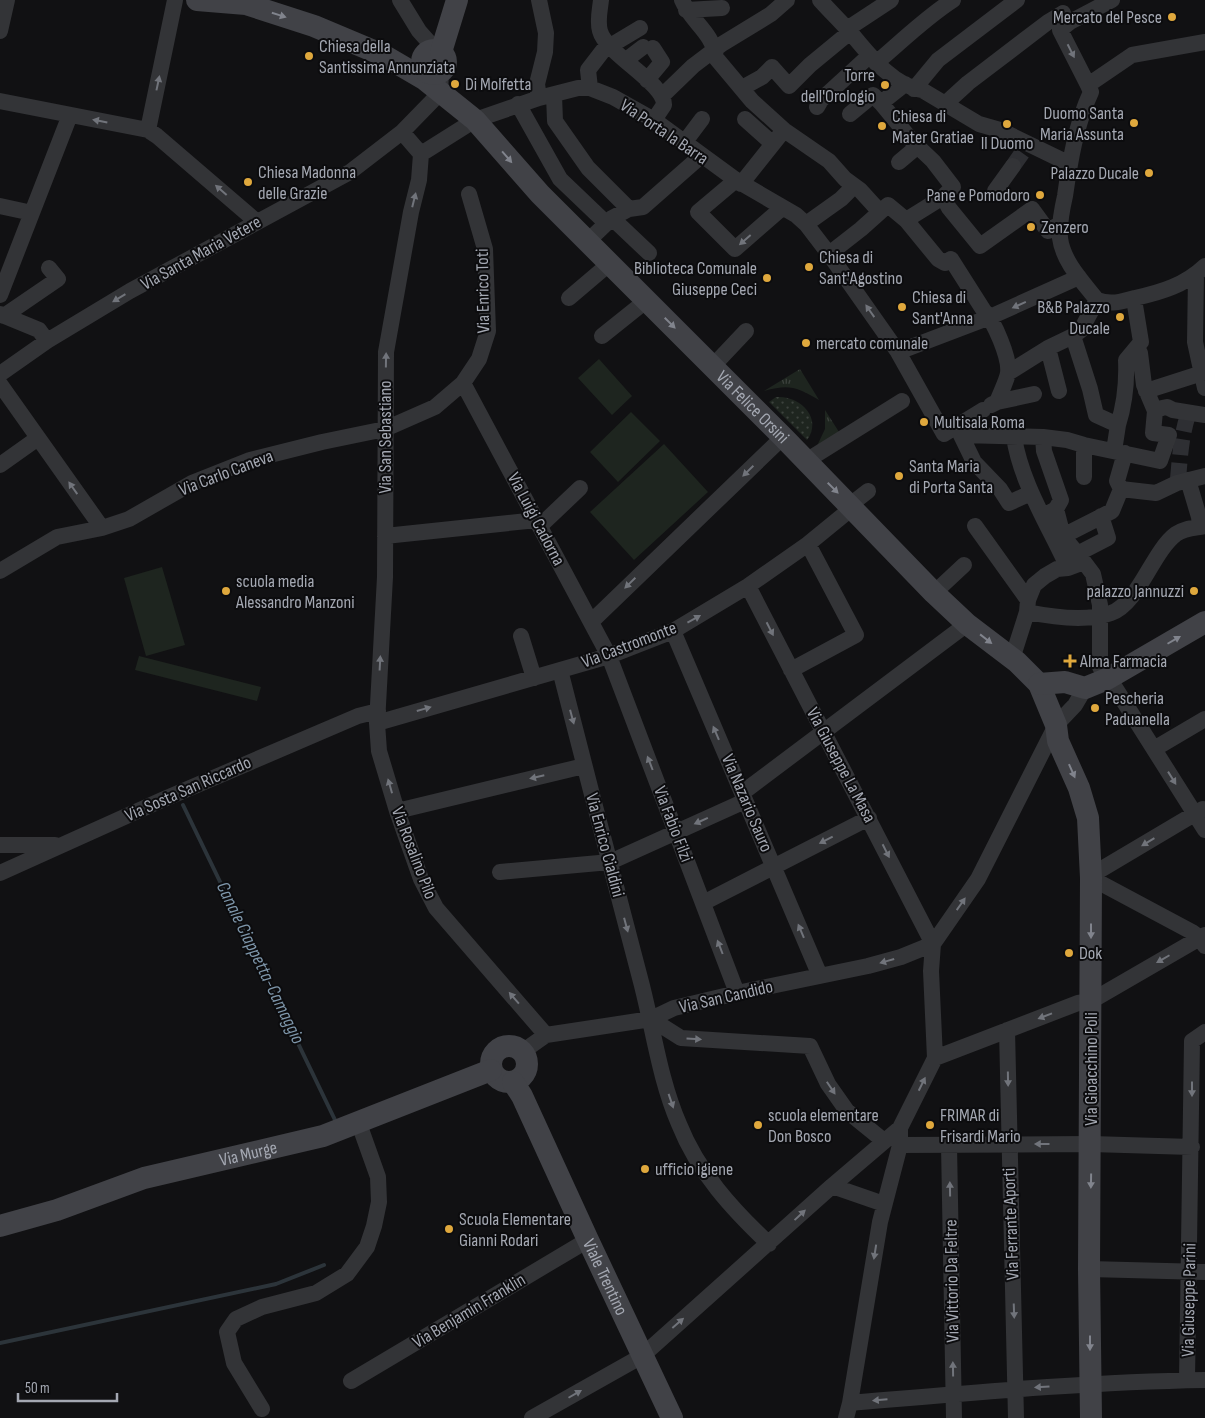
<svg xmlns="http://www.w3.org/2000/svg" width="1205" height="1418" font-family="'Sofia Sans Condensed',sans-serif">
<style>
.grass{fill:url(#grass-tufts)}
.garden{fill:url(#garden-dots)}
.pitch{fill:#1e251f}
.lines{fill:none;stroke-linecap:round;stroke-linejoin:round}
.stream{stroke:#2c343a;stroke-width:4}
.street-tunnel{stroke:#2e2f33;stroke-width:16;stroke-dasharray:16 8;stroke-linecap:butt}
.street{stroke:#333437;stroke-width:16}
.secondary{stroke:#414247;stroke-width:22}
.oneway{fill:#81848d}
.oneway2{fill:#71747b}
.poi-dot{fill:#dfa83d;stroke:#0c0c0e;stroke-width:2}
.labels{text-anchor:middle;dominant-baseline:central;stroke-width:4;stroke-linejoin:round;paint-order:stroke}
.poi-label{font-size:18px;fill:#a4a8b2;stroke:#0c0c0e;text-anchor:start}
.street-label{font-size:18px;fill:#a4a8b2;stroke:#0c0c0e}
.water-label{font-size:19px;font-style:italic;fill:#7e96aa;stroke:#0c0c0e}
</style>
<defs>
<pattern id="grass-tufts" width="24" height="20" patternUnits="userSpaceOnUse" patternTransform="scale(1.25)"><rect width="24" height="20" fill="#1e251f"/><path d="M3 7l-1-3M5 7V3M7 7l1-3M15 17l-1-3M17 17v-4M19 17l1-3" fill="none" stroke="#3c423d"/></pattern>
<pattern id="garden-dots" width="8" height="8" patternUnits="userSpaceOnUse" patternTransform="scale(1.25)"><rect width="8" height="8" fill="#1e251f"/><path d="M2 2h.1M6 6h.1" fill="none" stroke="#3c423d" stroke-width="1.8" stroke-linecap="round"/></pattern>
</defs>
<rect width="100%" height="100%" fill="#111113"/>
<path class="grass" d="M800,369L819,400C797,387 789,384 764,391Z
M825,410L839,432L817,446L825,429Z"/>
<path class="garden" d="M776,397C800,395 823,418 807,440L769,402Z"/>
<path class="pitch" d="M599,359L632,396L612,415L578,378Z
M631,412L660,441L618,482L590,452Z
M664,444L708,492L634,560L590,512Z
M162,567L185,645L146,656L124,578Z
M139,656L261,687L257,701L135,670Z"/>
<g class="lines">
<path class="stream" d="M183,805L336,1122
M0,1343L276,1284L324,1265"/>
<path class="street-tunnel" d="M1013,166L1027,146
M1178,479C1180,457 1181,436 1188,415"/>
<path class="street" d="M400,0L419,31L435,49
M539,0L546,33L545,52L537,84L539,98
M601,0C600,10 597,21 600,31C606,54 665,83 664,105L654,120
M682,0C691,22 713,32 716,58L752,101L784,130L829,161L845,179L860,190L880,212L888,205L906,220L938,259L945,263L951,259L984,311C994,321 1010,358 1008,373C1007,380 1000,394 997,402
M820,0C830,11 840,21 850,32C868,53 892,86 922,90L979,124L1000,130L1070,164
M1112,0L1070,22L1060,30L1088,85L1132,55L1205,42
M686,10L722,8
M847,29L891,0
M0,31L7,0
M610,46L640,28
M626,60L643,47
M876,63C901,42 925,18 953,0
M647,80L662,62L653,48
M1088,85L1091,92C1076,124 1070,161 1065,196C1062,209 1059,224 1060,238C1063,262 1083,282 1097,300
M590,88L588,70L608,44
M742,88L762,77L772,67L789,86L810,65L850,32
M914,89L938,60L1017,0
M554,95L555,121L588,168L629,209
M662,96L693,66L722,44L771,14L787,0
M0,101L148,130L157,136L257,222
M881,103L913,142L933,161L953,187L943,197L906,220
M518,104L560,179L606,223
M945,104L968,83L1048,22L1063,13
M817,107L821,100L869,56
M850,114L873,95L881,103L905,84
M745,119L773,144
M148,130L175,0
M402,132L421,154L475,120L539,98L578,88H590L613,97L654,120L736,180L796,215L806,224L829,254L898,352L944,434L983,410
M684,143L702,119
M421,154L419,180L411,212L386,352L385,577L377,723L379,751L397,811L421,879L436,908L546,1035
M899,162L918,146
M736,180L698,212L735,249L782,208
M741,184L784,130
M995,191L1013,166
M943,197L949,208L980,246L1032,209L1048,231L1060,224
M0,206L32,213
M612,218L649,253
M806,224L841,199L854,186
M587,242L612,218L629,209L643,207L701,156
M829,254L861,229L880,212
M1196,275L1195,342L1205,388
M0,295L70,115
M569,298L609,264
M1097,300C1110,305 1121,302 1135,298C1162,292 1185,285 1205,266
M0,314L39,330L47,341
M4,316L58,279L49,268
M602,336L647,300
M1073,336L1090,389L1096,415L1118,425L1114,451
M1048,348L1059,391
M898,352L990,317L1079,277
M712,367L746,331
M1008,373L1048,348L1073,336L1081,330L1097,300
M0,374L47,341L130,291L350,172L402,132L440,93L441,72
M463,383L609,656L737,993
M0,384L102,528
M1146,391L1205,372
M991,405L997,402L1034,394
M1155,411L1162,408L1167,407L1173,410L1205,415
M1118,425C1125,403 1127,383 1126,360L1141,342L1134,299
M957,427L974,462L1000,489L1009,503L1031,493
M961,435L1043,437L1067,440L1084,445L1160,461L1169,435L1153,433L1155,411L1144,385L1140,353L1137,347
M1014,437C1021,483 1049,526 1068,568
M1043,437L1044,451L1061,500L1056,509
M1084,445V477
M806,461L902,401
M0,465L38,438
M1188,480L1199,517L1200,527
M1121,489L1156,493L1177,483L1205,476
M1121,489L1117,481L1125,453
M850,505L868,491
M540,526L580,488
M975,526L1028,600
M385,536L537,520
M1063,536L1112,511L1121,489
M1077,554L1108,538L1101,516
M1084,562L1093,574L1100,605V667L1107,679
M0,571L57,537L102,528L129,519L192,483L250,460L322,442L385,429L435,407L463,383L479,359L488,331L485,249L469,194
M748,586L933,944
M934,593L964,565
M1027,612C1052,617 1087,622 1111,613C1139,603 1152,552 1176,534C1184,528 1195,528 1205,526
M591,622L783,437
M673,631L820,976
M521,636L534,678
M1012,659L1027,612L1028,600L1034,585L1045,576L1057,569L1068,568L1084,562L1063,536L1056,509L1043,516
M560,670C586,773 613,875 640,978C653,1026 659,1078 679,1124C698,1172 732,1209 769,1244
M791,670L856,635L808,544
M1109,678L1205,830
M377,723L609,656L673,631L748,586L808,544L852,508
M1154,749L1205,719
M742,793L967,624
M397,811L584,766
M0,845H55
M500,872L610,862L745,801
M0,873L162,800L358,716L378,711
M1090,876L1203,809
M1091,878L1192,932L1200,938L1205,946
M703,903L869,818
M651,1019L681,1038L810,1046L828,1084L847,1111L884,1141
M1007,1030L1016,1418
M522,1052L546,1035L651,1019L674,1008L737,993L868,966L901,957L933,944
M935,1058L1078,1003L1091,1001L1205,935
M900,1145L1091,1144L1192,1147
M949,1145L954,1418
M832,1186L884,1204
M1089,1269L1205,1272
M1187,1380L1192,1041L1205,1032
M351,1381L588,1240
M850,1403C969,1393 1086,1382 1205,1380
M262,1409L234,1363L227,1332L236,1319L262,1307L316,1293L347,1274L367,1247L374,1226L379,1202L378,1177L358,1121
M532,1418L642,1356L832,1186L900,1128L935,1058L931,971L933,944L978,879L1056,725L1075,705L1085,688
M846,1418L850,1403L880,1222L900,1145V1128"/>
<g class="secondary">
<path id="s1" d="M197,0L246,4L314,26L383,55L424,79L475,120L540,194L783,437L934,593L967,624L1017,662L1039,684L1056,725L1058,741L1079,788L1088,818L1091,878L1089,1269L1091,1418"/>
<circle cx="434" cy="62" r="12"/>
<path d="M441,52L457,0"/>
<path d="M1039,684L1065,682L1085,688L1107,679L1205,622"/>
<circle cx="509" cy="1064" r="18"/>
<path id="s2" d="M513,1082L522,1096L588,1240L672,1418"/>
<path id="s3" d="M0,1226L57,1210L144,1178L323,1136L491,1070"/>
</g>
</g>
<defs><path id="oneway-solid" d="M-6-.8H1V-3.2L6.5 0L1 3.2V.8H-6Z" transform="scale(1.25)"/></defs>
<g class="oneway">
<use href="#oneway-solid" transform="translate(279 15) rotate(17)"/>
<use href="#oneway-solid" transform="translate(507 157) rotate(49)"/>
<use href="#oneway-solid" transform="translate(670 323) rotate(45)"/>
<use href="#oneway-solid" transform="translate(833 488) rotate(45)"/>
<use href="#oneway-solid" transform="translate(986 639) rotate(38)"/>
<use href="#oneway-solid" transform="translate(1174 640) rotate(-30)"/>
<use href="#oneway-solid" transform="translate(1072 771) rotate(66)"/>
<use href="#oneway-solid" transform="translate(1091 931) rotate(90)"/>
<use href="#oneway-solid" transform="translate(1091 1181) rotate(91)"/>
<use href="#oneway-solid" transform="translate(1090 1343) rotate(90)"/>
</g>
<g class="oneway2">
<use href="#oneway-solid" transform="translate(1071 51) rotate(63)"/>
<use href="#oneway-solid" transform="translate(158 83) rotate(-78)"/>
<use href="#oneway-solid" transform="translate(100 121) rotate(-169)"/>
<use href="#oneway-solid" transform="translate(221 190) rotate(-139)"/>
<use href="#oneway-solid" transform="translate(414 200) rotate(-76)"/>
<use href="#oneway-solid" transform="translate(745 240) rotate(139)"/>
<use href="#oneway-solid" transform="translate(119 298) rotate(149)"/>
<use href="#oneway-solid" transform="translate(1019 305) rotate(156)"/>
<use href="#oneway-solid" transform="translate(870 311) rotate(-125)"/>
<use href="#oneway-solid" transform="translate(386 360) rotate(-89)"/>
<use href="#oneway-solid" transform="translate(748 471) rotate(136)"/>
<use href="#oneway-solid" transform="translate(73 488) rotate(-125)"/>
<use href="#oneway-solid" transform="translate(630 583) rotate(136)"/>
<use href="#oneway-solid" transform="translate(694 619) rotate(-29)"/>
<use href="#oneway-solid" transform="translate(770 629) rotate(63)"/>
<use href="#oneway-solid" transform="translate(380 663) rotate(-87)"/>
<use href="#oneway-solid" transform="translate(424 709) rotate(-16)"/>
<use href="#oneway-solid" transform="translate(572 717) rotate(75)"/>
<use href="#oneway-solid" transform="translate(716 733) rotate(-113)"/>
<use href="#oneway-solid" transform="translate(650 763) rotate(-111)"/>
<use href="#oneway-solid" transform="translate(537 777) rotate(167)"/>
<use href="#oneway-solid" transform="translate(1172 778) rotate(58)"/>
<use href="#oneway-solid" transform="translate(390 786) rotate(-106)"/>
<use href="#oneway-solid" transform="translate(701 821) rotate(156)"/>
<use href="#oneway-solid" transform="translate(826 840) rotate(153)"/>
<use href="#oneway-solid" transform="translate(1148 842) rotate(149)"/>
<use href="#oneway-solid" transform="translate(886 851) rotate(63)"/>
<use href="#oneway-solid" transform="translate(961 904) rotate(-55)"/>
<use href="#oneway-solid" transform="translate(626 925) rotate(75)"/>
<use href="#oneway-solid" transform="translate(801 931) rotate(-113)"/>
<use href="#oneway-solid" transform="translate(720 947) rotate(-111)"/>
<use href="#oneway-solid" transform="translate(1163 959) rotate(150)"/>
<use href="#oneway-solid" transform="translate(887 961) rotate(164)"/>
<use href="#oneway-solid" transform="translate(514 998) rotate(-131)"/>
<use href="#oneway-solid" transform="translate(1045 1016) rotate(159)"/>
<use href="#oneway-solid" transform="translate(694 1039) rotate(4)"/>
<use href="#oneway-solid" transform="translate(1008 1079) rotate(89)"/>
<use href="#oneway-solid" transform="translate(922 1084) rotate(-64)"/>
<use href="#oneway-solid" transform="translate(831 1088) rotate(56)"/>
<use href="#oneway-solid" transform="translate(1192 1089) rotate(90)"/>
<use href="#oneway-solid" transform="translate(671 1101) rotate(71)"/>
<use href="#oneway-solid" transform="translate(1042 1144) rotate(180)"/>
<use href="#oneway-solid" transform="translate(950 1189) rotate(-91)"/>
<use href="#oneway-solid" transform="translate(800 1215) rotate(-43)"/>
<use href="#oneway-solid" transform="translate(875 1252) rotate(99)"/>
<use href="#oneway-solid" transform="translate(1014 1311) rotate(88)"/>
<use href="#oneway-solid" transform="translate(678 1323) rotate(-41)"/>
<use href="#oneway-solid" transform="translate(953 1369) rotate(-91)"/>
<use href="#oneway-solid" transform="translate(1042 1387) rotate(176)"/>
<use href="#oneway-solid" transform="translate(575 1394) rotate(-30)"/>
<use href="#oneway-solid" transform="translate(880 1400) rotate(175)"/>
</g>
<g class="poi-dot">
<circle cx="1172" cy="17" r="5"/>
<circle cx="309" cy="56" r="5"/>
<circle cx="455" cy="84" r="5"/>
<circle cx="885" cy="85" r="5"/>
<circle cx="1134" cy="123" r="5"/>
<circle cx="1007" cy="124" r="5"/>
<circle cx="882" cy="126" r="5"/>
<circle cx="1149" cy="173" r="5"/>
<circle cx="248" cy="182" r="5"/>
<circle cx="1040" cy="195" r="5"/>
<circle cx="1031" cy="227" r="5"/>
<circle cx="809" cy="267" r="5"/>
<circle cx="767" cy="278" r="5"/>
<circle cx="902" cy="307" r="5"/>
<circle cx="1120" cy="317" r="5"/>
<circle cx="806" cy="343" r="5"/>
<circle cx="924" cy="422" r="5"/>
<circle cx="899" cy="476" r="5"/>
<circle cx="226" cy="591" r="5"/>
<circle cx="1194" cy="591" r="5"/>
<path d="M1067.5 653.5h5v5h5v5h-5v5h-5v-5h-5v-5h5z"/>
<circle cx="1095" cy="708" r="5"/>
<circle cx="1069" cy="953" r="5"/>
<circle cx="758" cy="1125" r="5"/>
<circle cx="930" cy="1125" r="5"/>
<circle cx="645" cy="1169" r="5"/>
<circle cx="449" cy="1229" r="5"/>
</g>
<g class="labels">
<g class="poi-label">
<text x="1162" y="17" text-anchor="end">Mercato del Pesce</text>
<text x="319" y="46">Chiesa della<tspan x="319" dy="21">Santissima Annunziata</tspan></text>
<text x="875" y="75" text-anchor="end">Torre<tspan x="875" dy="21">dell'Orologio</tspan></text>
<text x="465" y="84">Di Molfetta</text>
<text x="1124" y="113" text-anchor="end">Duomo Santa<tspan x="1124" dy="21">Maria Assunta</tspan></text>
<text x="892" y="116">Chiesa di<tspan x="892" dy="21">Mater Gratiae</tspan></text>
<text x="1007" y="143" text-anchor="middle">Il Duomo</text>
<text x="258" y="172">Chiesa Madonna<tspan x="258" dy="21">delle Grazie</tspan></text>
<text x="1139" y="173" text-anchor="end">Palazzo Ducale</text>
<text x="1030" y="195" text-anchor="end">Pane e Pomodoro</text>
<text x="1041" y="227">Zenzero</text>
<text x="819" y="257">Chiesa di<tspan x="819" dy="21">Sant'Agostino</tspan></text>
<text x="757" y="268" text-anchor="end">Biblioteca Comunale<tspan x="757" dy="21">Giuseppe Ceci</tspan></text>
<text x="912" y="297">Chiesa di<tspan x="912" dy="21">Sant'Anna</tspan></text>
<text x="1110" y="307" text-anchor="end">B&amp;B Palazzo<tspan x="1110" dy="21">Ducale</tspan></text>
<text x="816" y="343">mercato comunale</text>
<text x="934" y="422">Multisala Roma</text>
<text x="909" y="466">Santa Maria<tspan x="909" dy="21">di Porta Santa</tspan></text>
<text x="236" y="581">scuola media<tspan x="236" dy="21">Alessandro Manzoni</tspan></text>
<text x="1184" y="591" text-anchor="end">palazzo Jannuzzi</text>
<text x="1080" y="661">Alma Farmacia</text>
<text x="1105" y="698">Pescheria<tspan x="1105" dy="21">Paduanella</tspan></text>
<text x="1079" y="953">Dok</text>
<text x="768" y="1115">scuola elementare<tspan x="768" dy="21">Don Bosco</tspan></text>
<text x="940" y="1115">FRIMAR di<tspan x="940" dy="21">Frisardi Mario</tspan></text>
<text x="655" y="1169">ufficio igiene</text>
<text x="459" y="1219">Scuola Elementare<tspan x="459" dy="21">Gianni Rodari</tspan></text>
</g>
<g class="street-label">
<text transform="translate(664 132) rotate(34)">Via Porta la Barra</text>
<text transform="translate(201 253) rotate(-29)">Via Santa Maria Vetere</text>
<text transform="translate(483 291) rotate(-91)">Via Enrico Toti</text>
<text stroke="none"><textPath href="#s1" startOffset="708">Via Felice Orsini</textPath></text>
<text transform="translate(385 437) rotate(-90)">Via San Sebastiano</text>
<text transform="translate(226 473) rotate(-21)">Via Carlo Caneva</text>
<text transform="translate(536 519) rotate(62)">Via Luigi Cadorna</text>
<text transform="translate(629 645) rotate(-21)">Via Castromonte</text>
<text transform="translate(841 765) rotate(62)">Via Giuseppe La Masa</text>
<text transform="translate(188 789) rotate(-24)">Via Sosta San Riccardo</text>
<text transform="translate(747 803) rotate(67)">Via Nazario Sauro</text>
<text transform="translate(673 824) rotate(69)">Via Fabio Filzi</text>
<text transform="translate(605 845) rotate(75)">Via Enrico Cialdini</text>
<text transform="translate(414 853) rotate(69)">Via Rosalino Pilo</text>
<text transform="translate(726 997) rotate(-13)">Via San Candido</text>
<text transform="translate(1091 1069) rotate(-90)">Via Gioacchino Poli</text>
<text stroke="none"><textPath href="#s3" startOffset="259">Via Murge</textPath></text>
<text transform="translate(1011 1224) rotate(-92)">Via Ferrante Aporti</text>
<text stroke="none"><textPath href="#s2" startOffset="216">Viale Trentino</textPath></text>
<text transform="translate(952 1281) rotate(-91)">Via Vittorio Da Feltre</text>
<text transform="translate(1189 1300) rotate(-89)">Via Giuseppe Parini</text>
<text transform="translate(469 1311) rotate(-31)">Via Benjamin Franklin</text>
</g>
<g class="water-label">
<text transform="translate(260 963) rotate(64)">Canale Ciappetta-Camaggio</text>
</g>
</g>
<path d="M18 1393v8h99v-8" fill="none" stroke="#a4a8b2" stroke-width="2.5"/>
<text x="25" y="1393" font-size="15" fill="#a4a8b2" stroke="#0c0c0e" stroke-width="4" paint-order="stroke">50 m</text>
</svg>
